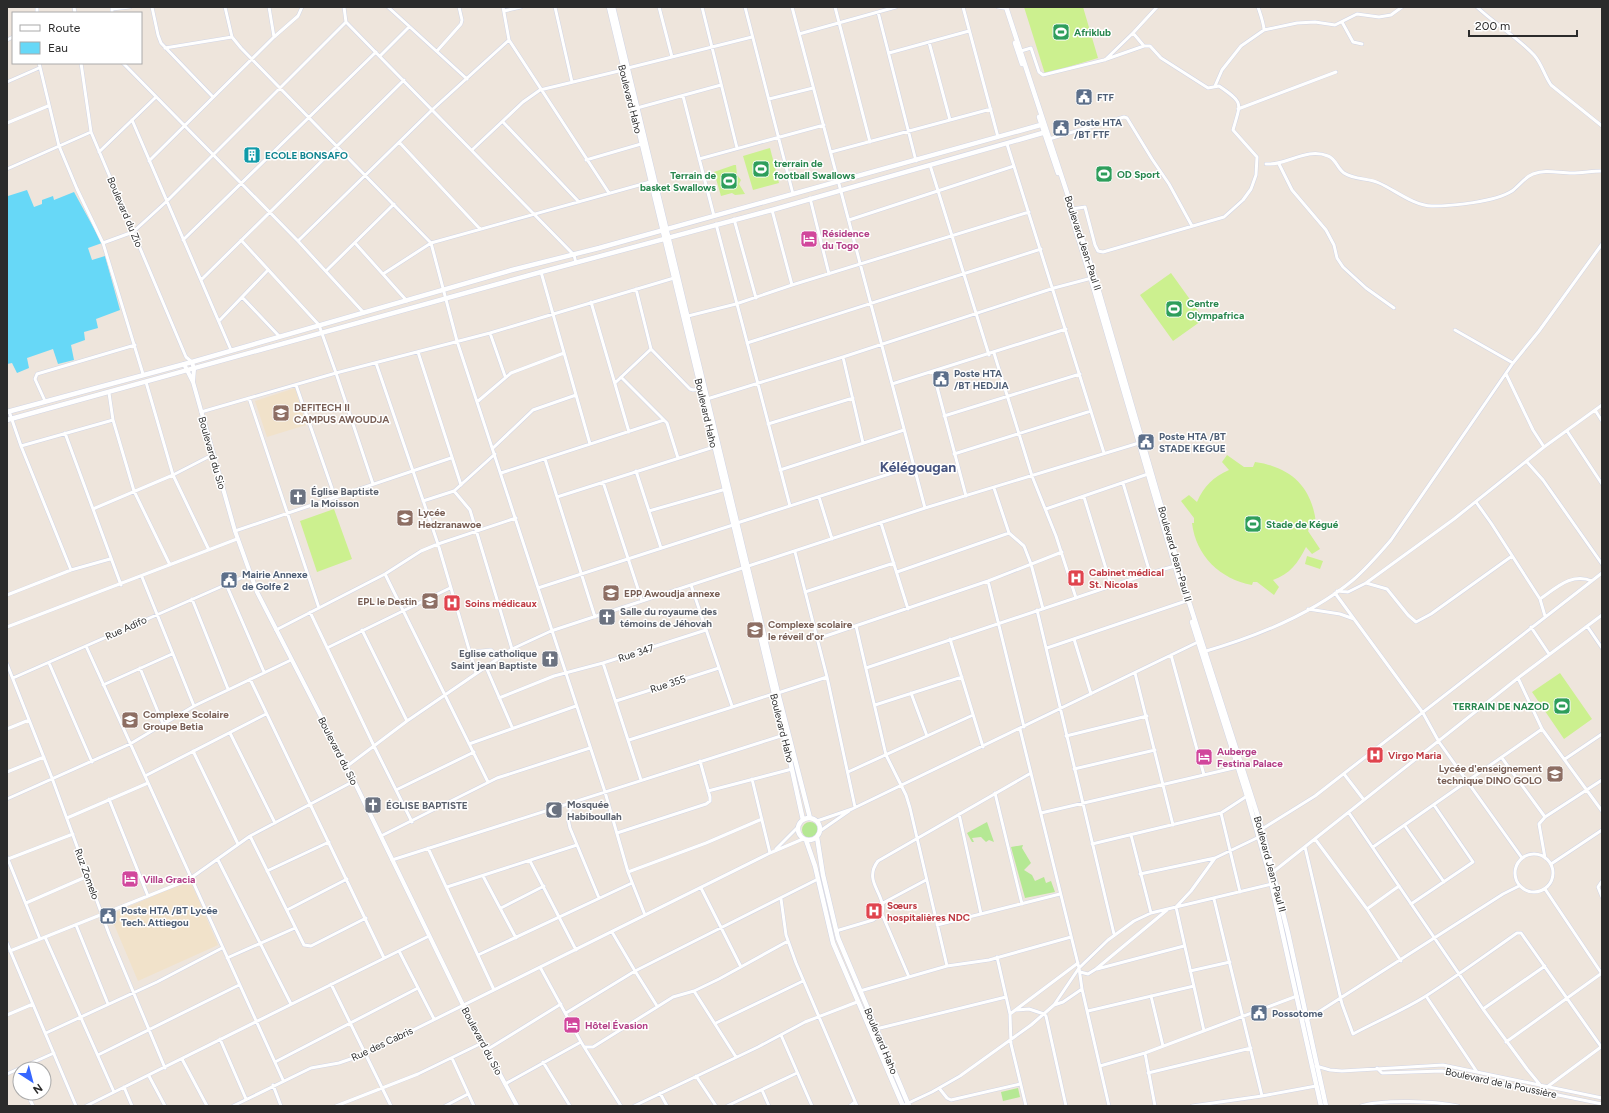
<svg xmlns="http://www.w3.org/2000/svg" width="1609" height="1113" font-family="Figtree,sans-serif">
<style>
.education{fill:#f1e2ca}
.green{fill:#b5e894}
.pitch{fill:#ccf08f}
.water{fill:#67d8f7}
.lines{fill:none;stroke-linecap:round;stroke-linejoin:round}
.minor-casing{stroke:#d1d5e5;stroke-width:4}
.tertiary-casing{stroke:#d1d5e5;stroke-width:5}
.secondary-casing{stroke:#d1d5e5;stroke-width:5.5}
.minor{stroke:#fff;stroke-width:3}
.tertiary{stroke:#fff;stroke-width:4}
.secondary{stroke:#fff;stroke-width:4.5}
.labels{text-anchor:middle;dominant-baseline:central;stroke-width:3;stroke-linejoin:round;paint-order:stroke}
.leisure-label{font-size:10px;font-weight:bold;fill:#27864d;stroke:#fff;text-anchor:start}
.service-label{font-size:10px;font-weight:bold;fill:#4e5e75;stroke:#fff;text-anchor:start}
.street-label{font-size:10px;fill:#2b2b2b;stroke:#fff}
.culture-label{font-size:10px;font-weight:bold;fill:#0d838f;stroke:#fff;text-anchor:start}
.hotel-label{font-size:10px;font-weight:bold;fill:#b23c85;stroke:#fff;text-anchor:start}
.education-label{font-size:10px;font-weight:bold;fill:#785e54;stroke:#fff;text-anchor:start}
.worship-label{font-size:10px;font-weight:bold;fill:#5b616d;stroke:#fff;text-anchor:start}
.health-label{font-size:10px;font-weight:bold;fill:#be3a42;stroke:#fff;text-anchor:start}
.district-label{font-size:14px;font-weight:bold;fill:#47547f;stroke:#fff}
</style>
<rect width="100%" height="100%" fill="#eee5dc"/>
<path class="education" d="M295,388L306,425L267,437L255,401Z
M190,880L218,945L138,981L110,915Z"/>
<path class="green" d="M987,822L994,842L989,840L986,842L981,837L972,838L974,842H972L967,833Z
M802 830a8 8 0 1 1 16 0a8 8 0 1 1-16 0Z
M1023,845L1022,848L1031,863L1024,870L1032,875L1035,881L1044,877L1046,883L1051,881L1055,892L1025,898L1011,847Z
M1018,1088L1020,1097L1003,1101L1001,1092Z"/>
<path class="pitch" d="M1024,7H1083L1098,58L1045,74Z
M770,148L779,183L753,190L743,156Z
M734,165H736L737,175L741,180L739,184L745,194L735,195L732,193L721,196L714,172Z
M1171,273L1204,319L1173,341L1140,295Z
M1227,455L1244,467H1253L1255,462C1291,467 1312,487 1316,523L1311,525L1308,531L1320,549L1312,554L1306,547C1298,563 1290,574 1273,580L1279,587L1274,595L1257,582H1253L1252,585C1220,579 1196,556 1192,523H1194V518L1181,501L1189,495L1197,502C1204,486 1213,477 1229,470L1222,462Z
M334,509L352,559L317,572L300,521Z
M1307,556L1323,561L1320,569L1305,564Z
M1560,673L1592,719L1564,739L1532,692Z"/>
<path class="water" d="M27,190L34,207L42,204V200L53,196L54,200L74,192L102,243L88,248L92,260L105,256L120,310L96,319L98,328L84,332L85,340L71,345L74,360L58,364L53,349L27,358L29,368L17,373L12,363L7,364V200L8,196Z"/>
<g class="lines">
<g class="minor-casing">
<path id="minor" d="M37,7V13
M74,7L75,13
M112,7V13
M152,7L158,35L161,43L213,97
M225,7L232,37L241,48L431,243L457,341L605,792L628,872L645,915
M269,7L274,37
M344,7L346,22L574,255L576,263
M388,7L467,79
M503,7L509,40L609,193
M555,7L572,82
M659,7L672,57
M702,7L737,148
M745,7L793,194
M792,7L925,508
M835,7L870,142
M963,7L998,137
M998,7L1004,8
M1258,7C1260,13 1264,24 1264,30
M1477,7C1495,24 1517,37 1534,55C1542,64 1544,75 1551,85L1602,126
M112,9L130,7
M504,11L521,7
M878,12L916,161
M1342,22L1353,42L1362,44
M1133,33L1144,46
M799,34L896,7
M7,40L13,37
M929,42L950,120
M165,48L232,37
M437,51L461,24L462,20L459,7
M1021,51L1031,48L1039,72L1043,75L1104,60L1144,46H1150L1161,58L1208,88L1219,86C1244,103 1241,102 1233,130L1257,157L1256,175L1251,189L1243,200L1224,217L1103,252L1098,251L1095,245L1085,207L1072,209
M889,53L969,31
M380,56L409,27
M1105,60L1133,33L1157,7
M39,63L59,146L77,189L103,243L143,374
M81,63L91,132L186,357L192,362
M123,63L298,241L364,313
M628,68L752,37
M7,82L39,68
M1215,86L1222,70L1241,46L1264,30L1297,23L1315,22L1335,25L1357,14L1379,17L1391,15L1402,7
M683,96L714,216
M769,99L813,88
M637,108L721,85
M1238,109L1336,72
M132,120L231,350
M503,122L579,202
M7,123L48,106
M1049,139L1124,117L1127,118L1152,159L1169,184L1192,226
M399,142L480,229
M1007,144L1104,453
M473,149L523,102L540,90L623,70
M99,152L156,97
M831,152L991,109
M699,159L824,125
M586,160L641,144
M149,161L274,37L298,16L302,7
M1266,164C1286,166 1306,147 1328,156C1336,159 1337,168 1344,173C1355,180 1368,178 1379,183C1395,190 1414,206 1432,206C1452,206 1495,202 1512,191C1519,186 1525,177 1533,174C1546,169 1558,173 1572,173C1582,173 1592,171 1602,171
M1279,164L1292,190L1326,230L1334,245L1337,258L1343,267L1366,288L1394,308
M930,165L989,355
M7,169L91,132
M810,198L829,274
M772,210L792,285
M734,219L756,298
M849,220L1014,166
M716,224L790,506
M183,240L376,52
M241,240L319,325L336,373L373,484
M298,241L433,109L509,40
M103,243L133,232L167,201L346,22
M355,243L407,301
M326,271L394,204
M541,272L590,444
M383,274L431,243L650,182
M201,280L404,80
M636,289L651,349L690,389L693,390L700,389
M242,297L279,336
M591,302L629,432
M688,316L736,304L792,285L1029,212
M219,321L268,270
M1455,330L1513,363
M490,333L505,376
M747,343L1041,249
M418,352L461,485
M994,353L1032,476L1056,536L1076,598
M843,357L863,443
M376,363L438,544L476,673
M933,372L966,496
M1506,374L1533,430L1544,447
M621,377L667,423L678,458
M146,382L173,475L209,550
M616,382L651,349
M892,384L1066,329
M296,385L335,497
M109,393L113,420L134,491L170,565
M249,398L319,608
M707,399L843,357L1054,288L1092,278
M45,401L35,379L37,374L135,345
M477,402L511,373L564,353
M1595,410L1602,421
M9,411L21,446L71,570
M201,412L336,373L490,333L674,278
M944,416L1080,374
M768,424L853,398
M1567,431L1602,484
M65,433L121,585
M21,446L113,420
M493,448L533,410L576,395
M954,454L1091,411
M545,459L595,617
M1527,462L1543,480L1602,564
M780,470L904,430
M636,471L661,548
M501,473L664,420
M603,482L642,601
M1123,483L1150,573
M994,488L1009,533L1024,546L1031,564L1043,609
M454,491L470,510L512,649
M557,497L717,446
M819,497L832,539
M1084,497L1111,585
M423,501L454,491L495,454
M1476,502L1491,523L1540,599L1545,616
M93,509L173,475L212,455
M1046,509L1148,474
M649,511L726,489
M737,523L914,466
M881,523L908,609
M235,531L451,458
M795,552L827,677L855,807
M897,572L1009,533
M385,574L488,782
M142,577L194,706
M988,581L1024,727
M1366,583L1387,589L1408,615L1416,622L1431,614L1512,556
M226,584L264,672
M691,585L732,706
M538,588L733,525
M1337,591L1348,592L1366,583L1454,519L1544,447L1602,405
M805,592L894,563
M1335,593L1354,619
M7,595L71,570L110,559
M192,599L228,689
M1540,599C1556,588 1572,572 1592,581
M1308,609L1340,614L1354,619L1423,713L1439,742L1522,858
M1037,610L1114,934
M310,612L374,746L412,822
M856,626L886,755L906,795L910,808L947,966
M1587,626L1602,648
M7,627L237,539
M1531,627L1549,654
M276,630L385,574L421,551L438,544L516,518
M362,630L407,721
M817,639L988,581L1062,552
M950,639L983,747
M1074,639L1091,694
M86,646L283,1080
M327,648L450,588
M1047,648L1186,601
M471,652L491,650L499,657
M1203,652C1255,637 1311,615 1353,580C1367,568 1379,554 1391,540L1513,363L1539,331L1602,244
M1171,655L1204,775
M49,663L92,762
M603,663L641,780
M7,664L52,778L109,934L165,1068
M486,667L512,727
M140,668L163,724
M866,668L1150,573L1175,566
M1135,673L1173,825
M13,678L250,574
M1518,678L1542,729L1602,811
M250,679L384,958
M103,685L172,654
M778,693L827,677
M911,693L927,736
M499,698L554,676L603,663L706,630
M616,701L719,668
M875,705L962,677
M7,729L29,720
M1020,729L1079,968L1082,989L1109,1106
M230,733L275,823
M1066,736L1147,716
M629,740L773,694
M469,744L576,706
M193,751L238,844
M1502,758L1545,817L1602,780
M1565,759L1602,734
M346,767L407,721L512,649L551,631L925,508L1139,443
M1074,769L1155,750
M7,772L44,757
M848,772L973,715
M1344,774L1364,800
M145,776L266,714
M752,779L770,853
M396,790L474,752
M708,791L792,769
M995,793L1022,904
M7,799L130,744L194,706L291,660
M109,799L148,896
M572,803L568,819L570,828L599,898
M1041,813L1238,767
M1221,813L1240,892
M1349,813L1483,1009L1527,1069L1541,1086
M959,814L981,914
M1545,817L1539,824L1545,858
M67,818L148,783
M817,821L852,809L1198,642
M1405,826L1444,882
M1262,829L1315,796L1602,573
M820,831L849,811
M617,833L706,804L710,801V797L700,761
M1131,835L1151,913
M250,836L304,945L311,946L366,918
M381,836L497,778L590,748
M1315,839L1367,909L1401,961
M1092,844L1221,813L1247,796
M1305,847L1342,1004L1353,1034C1377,1021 1402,1011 1426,996C1457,976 1487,954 1517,933H1521L1602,1048
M1373,847L1542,729
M428,848L494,990
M776,849L798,827
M1515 873a19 19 0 1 1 38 0a19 19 0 1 1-38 0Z
M7,857L40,939
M8,859L73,834
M218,860L291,1004
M392,860L784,735
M530,861L576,950
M1551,864L1602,830
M267,871L329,842
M628,872L706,843L762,819
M1273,872L1518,678L1602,615
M1140,874L1215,858L1259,837
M483,876L516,938
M1602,881L1598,887L1602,897
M447,887L577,845
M701,888L741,967
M1545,889L1602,974
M781,899L786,935L796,963L857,1106
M1214,899L1262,1096
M26,903L88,876
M881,904L926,880
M1411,904L1473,862L1434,805
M501,908L544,886
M1367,909L1399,886
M287,910L347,879
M882,914L909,977
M76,925L108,1004
M937,925L1060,894
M836,931L873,920L882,914C887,894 862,882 878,861L1031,773
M612,932L635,971L818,879
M45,937L114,1092
M7,943L76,1106
M10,951L188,880L250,836L354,781
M399,951L434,1019
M478,955L632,883
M997,957L1010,1014L1011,1044L1026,1106
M227,958L295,928
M540,967L581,1042L621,1106
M1097,969L1184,946
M1190,971L1230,962
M1080,972L1088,974L1096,969L1167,910
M331,984L391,1106
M694,991L736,1057
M860,991L947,966L989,960L1071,937
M1151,996L1163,1046
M1426,996L1477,1072
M1054,1005L1063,1002L1082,989
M1483,1009L1545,966
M1017,1010L1029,1009L1044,1014L1046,1016L1066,1106
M1088,1011L1194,986
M566,1013L635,971L657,1006
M1010,1014L1078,963
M7,1015L33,1004
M1306,1020L1503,894L1519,886
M716,1023L803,981
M876,1029L1006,997
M1204,1031L1176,907L1191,891L1215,858
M46,1033L157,982L222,948
M781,1035L812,1106
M220,1039L246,1099
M1506,1042L1602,973
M584,1047H593L673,997L694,991L719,979L788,941
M488,1049L561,1004
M1145,1053L1155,1106
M98,1055L239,985
M452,1058L474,1106
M182,1059L207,1106
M275,1062L418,988
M543,1062L570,1106
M1100,1066L1145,1053L1297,996
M1316,1066L1330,1070L1342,1071L1443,1065L1602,1098
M1377,1068L1382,1073L1442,1071L1602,1104
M17,1070L20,1077
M1148,1073L1251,1048
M7,1074L54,1053
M149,1076L165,1106
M696,1076L716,1106
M505,1084L581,1042
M273,1085L281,1106
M124,1087L132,1106
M1547,1087L1601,1047
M939,1088L947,1098L951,1100L1020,1084
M762,1090L769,1106
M27,1093L33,1106
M660,1093L667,1106
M86,1106L429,936
M233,1106L311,1068L339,1063L365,1054L770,853L803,839
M336,1106L418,1074L484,1042
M445,1106L468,1094
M634,1106L758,1047L805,1022L857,1002
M727,1106L797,1073
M850,1106L855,1102
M902,1106L932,1092L960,1076L1031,1025L1054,1005L1079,968L1108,940L1134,921L1151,913L1272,884
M1192,1106L1262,1096L1316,1086
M1361,1106C1383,1099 1435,1101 1458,1106"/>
</g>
<g class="tertiary-casing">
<path id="tertiary" d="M192,362L194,369L193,382
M184,364L193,382L235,531L257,592L354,781L463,1005L517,1106"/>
</g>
<g class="secondary-casing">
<path id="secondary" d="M609,7L789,756L803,820
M613,7L777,689L810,818
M1006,7L1095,278L1189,602L1262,829L1288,933L1326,1106
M1015,43L1022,64
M1039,117L1058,173
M1069,208L1091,279L1180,583
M7,412L192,362L512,270L599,248L1044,124
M7,420L541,272L772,210L1046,132
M1192,622L1247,796L1269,873L1321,1106
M798 829a11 11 0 1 1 22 0a11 11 0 1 1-22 0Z
M817,837L823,875L838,938L909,1106
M806,840L815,866L833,943L903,1106"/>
</g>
<use href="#minor" class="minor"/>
<use href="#tertiary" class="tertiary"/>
<use href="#secondary" class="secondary"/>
</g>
<defs>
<g id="stadium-square" transform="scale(0.9)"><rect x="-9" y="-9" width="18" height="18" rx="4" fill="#2e9e5b" stroke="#fff"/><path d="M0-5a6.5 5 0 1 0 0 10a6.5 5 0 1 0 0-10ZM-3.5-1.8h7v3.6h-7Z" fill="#fff"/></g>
<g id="civic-square" transform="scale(0.9)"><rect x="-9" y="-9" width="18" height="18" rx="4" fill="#5c6f8a" stroke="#fff"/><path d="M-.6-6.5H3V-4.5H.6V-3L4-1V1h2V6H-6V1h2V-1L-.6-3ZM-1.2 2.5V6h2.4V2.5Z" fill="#fff"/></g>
<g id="building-square" transform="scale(0.9)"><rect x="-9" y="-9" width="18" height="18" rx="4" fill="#0f9aa8" stroke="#fff"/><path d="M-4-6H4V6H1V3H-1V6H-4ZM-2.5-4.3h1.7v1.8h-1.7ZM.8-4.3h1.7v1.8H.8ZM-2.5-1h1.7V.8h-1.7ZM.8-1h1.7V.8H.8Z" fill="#fff"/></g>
<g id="hotel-square" transform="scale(0.9)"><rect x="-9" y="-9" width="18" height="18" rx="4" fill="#d1479c" stroke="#fff"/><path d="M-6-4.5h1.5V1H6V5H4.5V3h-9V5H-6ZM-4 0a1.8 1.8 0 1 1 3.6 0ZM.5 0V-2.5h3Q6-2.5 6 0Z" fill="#fff"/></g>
<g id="university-square" transform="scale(0.9)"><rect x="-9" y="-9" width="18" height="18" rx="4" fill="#8d6e63" stroke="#fff"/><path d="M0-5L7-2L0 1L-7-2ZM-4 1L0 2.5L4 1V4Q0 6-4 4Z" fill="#fff"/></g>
<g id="church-square" transform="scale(0.9)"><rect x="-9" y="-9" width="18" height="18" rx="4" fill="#6b7280" stroke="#fff"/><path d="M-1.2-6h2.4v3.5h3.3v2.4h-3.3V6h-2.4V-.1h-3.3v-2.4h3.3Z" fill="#fff"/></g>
<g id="school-square" transform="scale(0.9)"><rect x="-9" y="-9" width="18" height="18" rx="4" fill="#8d6e63" stroke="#fff"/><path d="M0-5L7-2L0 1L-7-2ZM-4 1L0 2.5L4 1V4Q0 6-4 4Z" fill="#fff"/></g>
<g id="hospital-square" transform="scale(0.9)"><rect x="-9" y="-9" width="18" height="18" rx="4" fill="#e0444e" stroke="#fff"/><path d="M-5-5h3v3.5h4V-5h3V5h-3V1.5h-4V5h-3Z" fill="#fff"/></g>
<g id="mosque-square" transform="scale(0.9)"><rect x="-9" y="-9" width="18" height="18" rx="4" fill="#6b7280" stroke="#fff"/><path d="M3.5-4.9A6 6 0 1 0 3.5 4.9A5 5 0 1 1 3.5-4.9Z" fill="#fff"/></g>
</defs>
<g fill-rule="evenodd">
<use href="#stadium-square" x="1061" y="32"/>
<use href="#civic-square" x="1084" y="97"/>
<use href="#civic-square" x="1061" y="128"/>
<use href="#building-square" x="252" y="155"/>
<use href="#stadium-square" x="761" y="169"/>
<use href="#stadium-square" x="1104" y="174"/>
<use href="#stadium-square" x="729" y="181"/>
<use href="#hotel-square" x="809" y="239"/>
<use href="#stadium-square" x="1174" y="309"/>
<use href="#civic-square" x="941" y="379"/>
<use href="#university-square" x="281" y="413"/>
<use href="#civic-square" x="1146" y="442"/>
<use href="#church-square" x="298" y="497"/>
<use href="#school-square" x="405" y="518"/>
<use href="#stadium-square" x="1253" y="524"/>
<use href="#hospital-square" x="1076" y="578"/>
<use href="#civic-square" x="229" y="580"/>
<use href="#school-square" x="611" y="593"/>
<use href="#school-square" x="430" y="601"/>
<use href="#hospital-square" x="452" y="603"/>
<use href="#church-square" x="607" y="617"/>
<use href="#school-square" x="755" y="630"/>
<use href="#church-square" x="550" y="659"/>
<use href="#stadium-square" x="1562" y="706"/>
<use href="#school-square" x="130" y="720"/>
<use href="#hospital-square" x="1375" y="755"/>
<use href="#hotel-square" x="1204" y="757"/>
<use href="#school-square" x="1555" y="774"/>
<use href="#church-square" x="373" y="805"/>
<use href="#mosque-square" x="554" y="810"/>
<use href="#hotel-square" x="130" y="879"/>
<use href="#hospital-square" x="874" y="911"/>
<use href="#civic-square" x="108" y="916"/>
<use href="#civic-square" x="1259" y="1013"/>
<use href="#hotel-square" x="572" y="1025"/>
</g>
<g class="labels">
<g class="leisure-label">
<text x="1074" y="32">Afriklub</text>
<text x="774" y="163">trerrain de<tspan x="774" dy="12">football Swallows</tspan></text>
<text x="1117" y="174">OD Sport</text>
<text x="716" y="175" text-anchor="end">Terrain de<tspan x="716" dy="12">basket Swallows</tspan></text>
<text x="1187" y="303">Centre<tspan x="1187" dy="12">Olympafrica</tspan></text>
<text x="1266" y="524">Stade de Kégué</text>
<text x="1549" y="706" text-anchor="end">TERRAIN DE NAZOD</text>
</g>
<g class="service-label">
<text x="1097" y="97">FTF</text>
<text x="1074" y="122">Poste HTA<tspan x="1074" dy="12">/BT FTF</tspan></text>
<text x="954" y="373">Poste HTA<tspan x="954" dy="12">/BT HEDJIA</tspan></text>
<text x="1159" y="436">Poste HTA /BT<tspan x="1159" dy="12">STADE KEGUE</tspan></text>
<text x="242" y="574">Mairie Annexe<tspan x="242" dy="12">de Golfe 2</tspan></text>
<text x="121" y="910">Poste HTA /BT Lycée<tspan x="121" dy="12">Tech. Attiegou</tspan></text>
<text x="1272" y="1013">Possotome</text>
</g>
<g class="street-label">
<text transform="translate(630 99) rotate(76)">Boulevard Haho</text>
<text transform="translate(125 212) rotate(67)">Boulevard du Zio</text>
<text transform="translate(1083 243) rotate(72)">Boulevard Jean-Paul II</text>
<text transform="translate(706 413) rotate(77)">Boulevard Haho</text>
<text transform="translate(212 453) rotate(74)">Boulevard du Sio</text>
<text transform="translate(1175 554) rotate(74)">Boulevard Jean-Paul II</text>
<text transform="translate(126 628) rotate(-24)">Rue Adifo</text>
<text transform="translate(636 653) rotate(-18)">Rue 347</text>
<text transform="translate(668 684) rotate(-18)">Rue 355</text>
<text transform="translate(782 728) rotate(76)">Boulevard Haho</text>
<text transform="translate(338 751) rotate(63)">Boulevard du Sio</text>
<text transform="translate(1270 864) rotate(75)">Boulevard Jean-Paul II</text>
<text transform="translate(87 874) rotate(70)">Ruz Zomelo</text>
<text transform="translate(482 1041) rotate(62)">Boulevard du Sio</text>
<text transform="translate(881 1041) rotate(67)">Boulevard Haho</text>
<text transform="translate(382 1044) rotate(-25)">Rue des Cabris</text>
<text transform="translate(1501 1083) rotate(12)">Boulevard de la Poussière</text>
</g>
<g class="culture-label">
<text x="265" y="155">ECOLE BONSAFO</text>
</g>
<g class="hotel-label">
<text x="822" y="233">Résidence<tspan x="822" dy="12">du Togo</tspan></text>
<text x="1217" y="751">Auberge<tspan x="1217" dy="12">Festina Palace</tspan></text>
<text x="143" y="879">Villa Gracia</text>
<text x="585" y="1025">Hôtel Évasion</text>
</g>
<g class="education-label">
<text x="294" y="407">DEFITECH II<tspan x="294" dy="12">CAMPUS AWOUDJA</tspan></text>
<text x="418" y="512">Lycée<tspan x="418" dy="12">Hedzranawoe</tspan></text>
<text x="624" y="593">EPP Awoudja annexe</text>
<text x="417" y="601" text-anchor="end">EPL le Destin</text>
<text x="768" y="624">Complexe scolaire<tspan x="768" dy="12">le réveil d'or</tspan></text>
<text x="143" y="714">Complexe Scolaire<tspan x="143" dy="12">Groupe Betia</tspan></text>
<text x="1542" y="768" text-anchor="end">Lycée d'enseignement<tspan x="1542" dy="12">technique DINO GOLO</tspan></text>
</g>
<g class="worship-label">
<text x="311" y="491">Église Baptiste<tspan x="311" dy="12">la Moisson</tspan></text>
<text x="620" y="611">Salle du royaume des<tspan x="620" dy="12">témoins de Jéhovah</tspan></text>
<text x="537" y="653" text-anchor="end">Eglise catholique<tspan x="537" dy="12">Saint jean Baptiste</tspan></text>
<text x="567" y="804">Mosquée<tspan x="567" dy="12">Habiboullah</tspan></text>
<text x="386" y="805">ÉGLISE BAPTISTE</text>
</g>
<g class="health-label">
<text x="1089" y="572">Cabinet médical<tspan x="1089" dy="12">St. Nicolas</tspan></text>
<text x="465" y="603">Soins médicaux</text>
<text x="1388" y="755">Virgo Maria</text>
<text x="887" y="905">Sœurs<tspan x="887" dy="12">hospitalières NDC</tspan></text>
</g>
<g class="district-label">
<text x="918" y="467">Kélégougan</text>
</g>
</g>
<rect width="1609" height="1113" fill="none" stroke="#2b2b2b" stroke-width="16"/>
<rect x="12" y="12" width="130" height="52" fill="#ffffff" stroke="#aaaaaa"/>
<rect x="20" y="25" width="20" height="6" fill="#ffffff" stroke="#aaaaaa"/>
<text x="48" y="32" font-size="12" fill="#2b2b2b">Route</text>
<rect x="20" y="42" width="20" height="12" fill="#67d8f7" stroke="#aaaaaa"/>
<text x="48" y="52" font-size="12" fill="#2b2b2b">Eau</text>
<g transform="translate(32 1081) rotate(144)"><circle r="19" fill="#ffffff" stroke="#aaaaaa"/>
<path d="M0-3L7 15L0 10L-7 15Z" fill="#3767ff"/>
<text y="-6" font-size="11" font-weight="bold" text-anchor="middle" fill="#2b2b2b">N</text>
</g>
<path d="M1469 30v6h108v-6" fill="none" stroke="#2b2b2b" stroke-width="2"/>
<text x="1475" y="30" font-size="12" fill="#2b2b2b" stroke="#ffffff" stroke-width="3" paint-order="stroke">200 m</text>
</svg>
